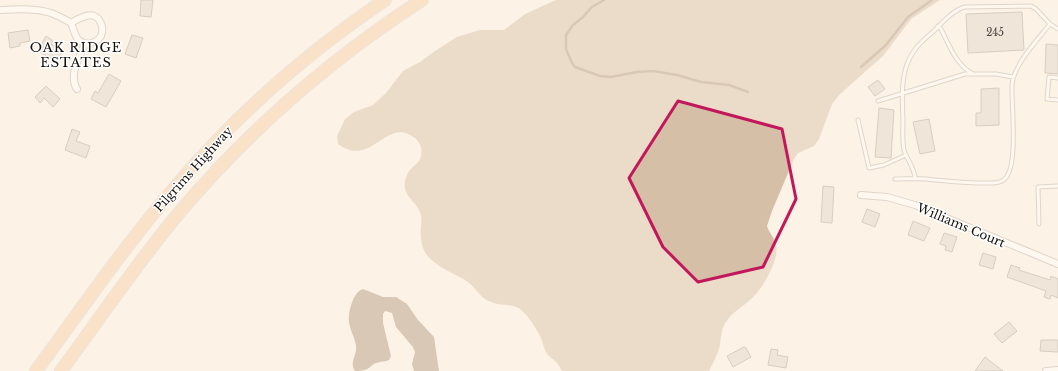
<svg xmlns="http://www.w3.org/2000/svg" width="1058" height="371" font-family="'Libre Baskerville',serif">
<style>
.green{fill:#d6bfa7}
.water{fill:#ad957b}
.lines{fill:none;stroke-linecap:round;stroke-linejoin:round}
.stream{stroke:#ad957b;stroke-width:2.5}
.building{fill:#e0d5c9;stroke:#aca196}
.service-casing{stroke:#bbb1a6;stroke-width:5}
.minor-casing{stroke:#bbb1a6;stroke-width:8}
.motorway-casing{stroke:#d4d4d3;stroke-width:14}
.service{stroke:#fff;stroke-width:3}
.minor{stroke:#fff;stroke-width:6}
.motorway{stroke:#f6cfa4;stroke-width:12}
.marked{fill:none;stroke:#c2185b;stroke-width:3;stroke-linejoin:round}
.labels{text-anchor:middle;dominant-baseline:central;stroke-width:3;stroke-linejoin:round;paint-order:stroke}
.number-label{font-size:10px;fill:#46403a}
.street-label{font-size:12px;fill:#120e0a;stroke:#fff}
.neighbourhood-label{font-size:13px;letter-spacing:1px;fill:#120e0a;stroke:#fff}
</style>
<rect width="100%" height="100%" fill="#fdf2e6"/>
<path class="green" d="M556,0H940L911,19L883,56L840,94L832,104L819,139L814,146L798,153L794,159L772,211L767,226C769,233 775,238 776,245C780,259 762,290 751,299C742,308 733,311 726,322C721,329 721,337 720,345C718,354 713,363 709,371H562C560,368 558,363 555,361C553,359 550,357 548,355C544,350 543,342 540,336C535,327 528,315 520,309C511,303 500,306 491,302C481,299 476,288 468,282C454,272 431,267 423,248C421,242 420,234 421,227C421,223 422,219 421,215C418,202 402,197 405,181C406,178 407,175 408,173C410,168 415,166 418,162C424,154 422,144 415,138C386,115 372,169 338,144L337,136L345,119L354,112L373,105L386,93L403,71L420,62L435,51L457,37L480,30H504L525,14Z"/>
<path class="water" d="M363,289L383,297H396L407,304L418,320L434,337L439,371H414L412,364L415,352L413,347L396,327L392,313L385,311L383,314V323L391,356L389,360C385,362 384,361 380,362C368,364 373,371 355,371C349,362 357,356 356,346C355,338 350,330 349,322C348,312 353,292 363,289Z"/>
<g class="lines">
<path class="stream" d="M604,0L592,7L582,18L573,25L566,35V49L572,63L575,67L600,76L611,77L637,72L653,71L677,75L701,82L729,85L748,92
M861,67L886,45L908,17L932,0"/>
</g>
<path class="building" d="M141,0H153L151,17L140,16Z
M1022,12L1024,50L968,53L966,14Z
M28,30L30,41L20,43V46L10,48L8,33Z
M132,35L143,38L136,58L125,54Z
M46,36L53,41L51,44L63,51L56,62L41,53L44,47L41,45Z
M1046,44L1058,45V74L1045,73Z
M109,74L121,81L106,107L91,99L95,91L98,93Z
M878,80L885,89L875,96L868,87Z
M46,86L60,99L53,107L44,98L40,103L35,97Z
M999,88V125L976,126V113H981V89Z
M879,108L894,110L891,158L875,157Z
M929,119L935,151L920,154L913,122Z
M72,129L80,132L76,141L90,146L86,158L65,150Z
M823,186L834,187L832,223L821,222Z
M867,209L880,214L875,227L862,222Z
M913,221L930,228L924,241L908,235Z
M944,233L957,237L952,252L945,250L946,246L940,244Z
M983,253L996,257L993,269L979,265Z
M1011,265L1020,268L1019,270L1050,280L1051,276L1058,279V298L1051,295L1050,299L1044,297L1046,291L1007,277Z
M1009,322L1017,331L1002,343L994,334Z
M1041,340H1058V352L1040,351Z
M744,347L746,348L751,357L733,367L727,356Z
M771,349L778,350L777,355L788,357L786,368L768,365Z
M985,357L1003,371H975Z"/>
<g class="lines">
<g class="service-casing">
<path id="service" d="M938,26L941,29C949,45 956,65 973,74
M1058,78L1049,77L1047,99L1058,100
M878,101L965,74H996L1013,77
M858,120L869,168L884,165L906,155
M895,179C906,179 916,178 926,179C945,181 964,183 983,183C989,183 996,184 1002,181C1020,173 1011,104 1012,85C1013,66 1038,39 1050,24L1058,29
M915,179C915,168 907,160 904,150C902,141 903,129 903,119C902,97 900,70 914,51C919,43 927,37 934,31C942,23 953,10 965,7L1031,6L1036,9L1050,24
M1039,224L1038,187L1058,186"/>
</g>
<g class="minor-casing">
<path id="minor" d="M0,10C16,9 35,8 51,13C58,16 65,19 71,23C73,27 74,33 77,38C84,47 96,44 101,36C105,25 98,12 86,16C81,17 76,20 71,23
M77,89C68,75 80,57 85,43
M861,195L887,197L915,205L1058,264
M1046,371L1058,370"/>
</g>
<g class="motorway-casing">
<path id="motorway" d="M36,371C82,308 126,244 177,185C237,114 308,52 385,0
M61,371C100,318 137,263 179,213C249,130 331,59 422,0"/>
</g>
<use href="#service" class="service"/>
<use href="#minor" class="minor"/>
<use href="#motorway" class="motorway"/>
</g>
<path d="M0 0H1058V371H0ZM678,101L782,129L796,199L763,267L698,282L663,247L629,178Z" fill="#fdf2e6" fill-opacity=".55" fill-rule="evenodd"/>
<path class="marked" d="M678,101L782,129L796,199L763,267L698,282L663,247L629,178Z"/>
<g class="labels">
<g class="number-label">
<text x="995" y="32">245</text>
</g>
<g class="street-label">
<text transform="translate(193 169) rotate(-48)">Pilgrims Highway</text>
<text transform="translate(961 225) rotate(23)">Williams Court</text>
</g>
<g class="neighbourhood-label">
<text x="76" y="47">OAK RIDGE<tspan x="76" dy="15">ESTATES</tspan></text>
</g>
</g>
</svg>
